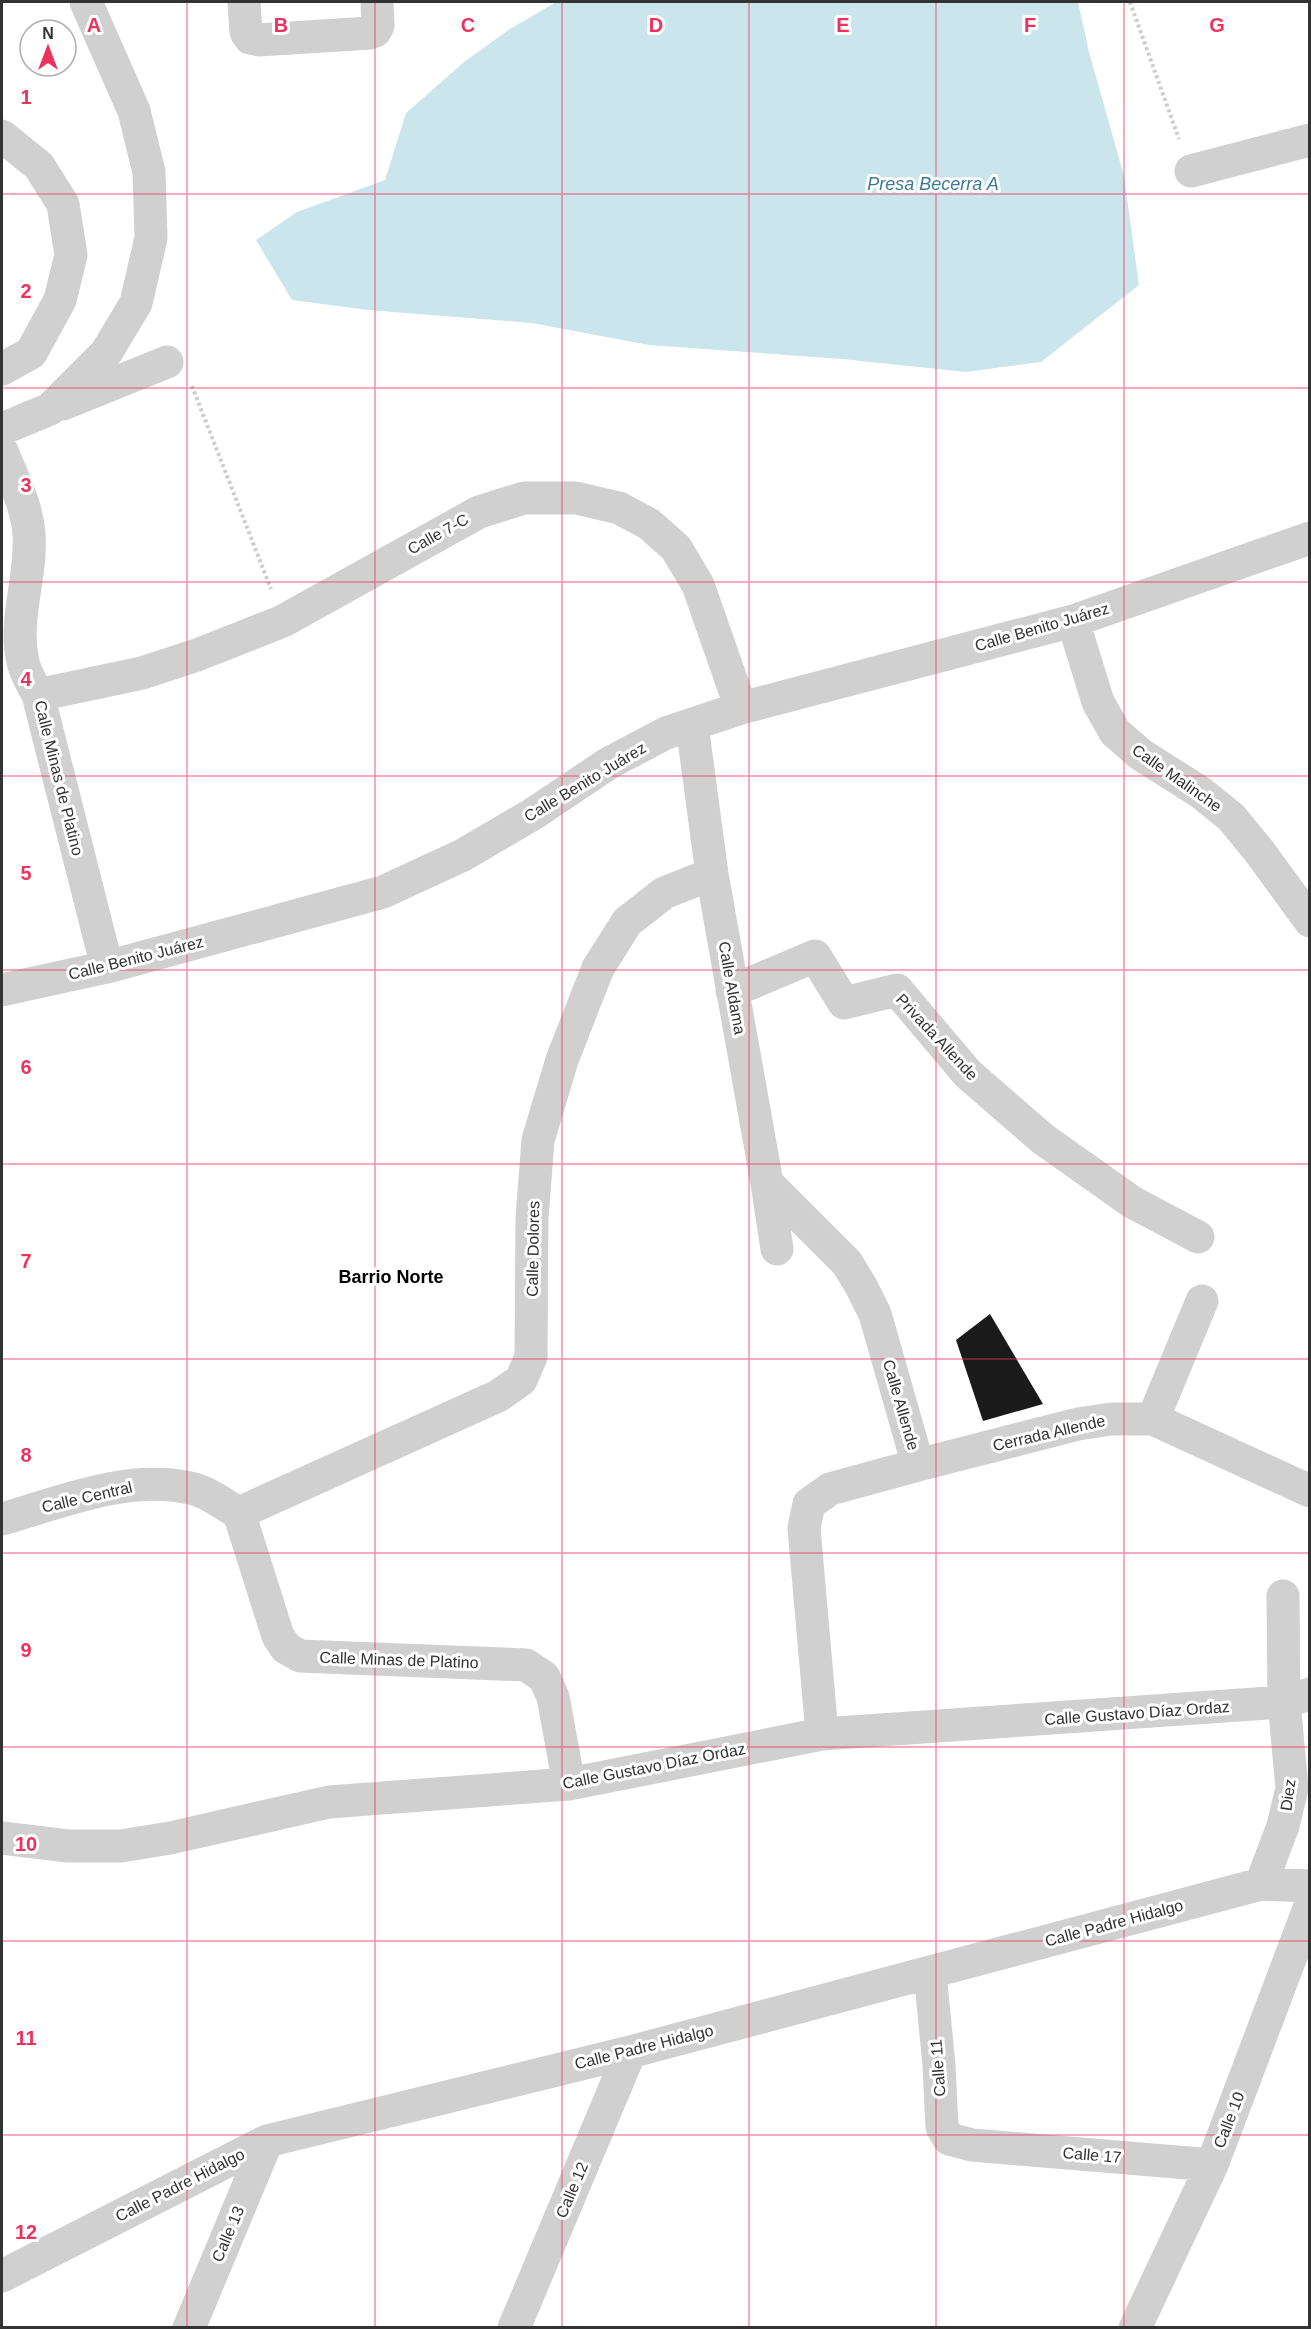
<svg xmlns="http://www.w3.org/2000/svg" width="1311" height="2329" font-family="Helvetica,sans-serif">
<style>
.water{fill:#cbe5ed}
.building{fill:#1a1a1a}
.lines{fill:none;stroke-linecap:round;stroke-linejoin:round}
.path{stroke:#cdcdcd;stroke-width:4;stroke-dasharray:3 3;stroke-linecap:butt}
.minor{stroke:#d0d0d0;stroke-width:33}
.grid{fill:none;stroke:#eb335d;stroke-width:1.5;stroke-opacity:0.55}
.labels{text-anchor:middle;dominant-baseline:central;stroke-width:6;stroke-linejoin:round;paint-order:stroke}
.street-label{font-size:16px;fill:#333;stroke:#fff}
.water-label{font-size:18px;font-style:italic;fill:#3a7d92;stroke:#fff}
.neighbourhood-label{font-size:18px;font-weight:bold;fill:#000;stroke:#fff}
.grid-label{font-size:20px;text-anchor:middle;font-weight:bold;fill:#eb335d;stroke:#fff;stroke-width:6;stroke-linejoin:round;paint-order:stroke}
</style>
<rect width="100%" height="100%" fill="#fff"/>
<path class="water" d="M556,2H1078L1089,52L1124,176L1139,285L1041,362L966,372L842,359L649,345L532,323L368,310L292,300L256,240L297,212L385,180L406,113L464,62L510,29Z"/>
<path class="building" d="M990,1314L1043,1404L983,1421L956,1340Z"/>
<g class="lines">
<path class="path" d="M1130,2L1179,139
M192,386L271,589"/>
<path class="minor" d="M244,2L246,32L250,38L259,40L370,33L375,31L378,26L377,2
M2,136L39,166L63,204L71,255L60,300L31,353L2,369
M1191,171L1310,140
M63,404L167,362
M2,429L50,409L106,353L136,303L151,238L149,172L134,111L86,2
M2,451C12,477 27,505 29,534C32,577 13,620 23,662C25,673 33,685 38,695L107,967
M1073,621L1098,702L1115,732L1140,754L1200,792L1231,817L1259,851L1310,921
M38,695L142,673L197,655L283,621L479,512L524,498H576L619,508L649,524L676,548L698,585L741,708
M692,725L712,874L767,1183L777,1249
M2,990L107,967L383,892L463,855L533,814L609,763L666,733L741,708L1073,621L1310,538
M732,991L815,956L844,1003L897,990L968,1074L1043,1139L1132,1202L1198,1237
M767,1183L847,1263L861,1286L875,1314L918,1465L830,1489L809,1504L804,1528L822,1734
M1153,1419L1202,1301
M918,1465L1078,1424L1111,1419H1153L1310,1491
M239,1513L498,1396L521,1380L531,1357L532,1218L538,1140L562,1060L598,968L627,922L664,893L712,874
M239,1513L278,1636L286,1648L300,1656L526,1665L544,1677L553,1697L569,1784
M2,1519C61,1502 128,1474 190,1488C207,1491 224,1505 239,1513
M2,1838L68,1846H121L170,1838L329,1802L569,1784L822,1734L1284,1702L1310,1694
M1261,1884L1283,1826L1292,1788L1284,1702L1283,1596
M930,1973L939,2065L942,2127L949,2139L972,2145L1212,2165
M2,2276L267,2141L630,2052L1261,1884L1310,1886
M189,2328L267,2141
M514,2328L630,2052
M1135,2328L1212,2165L1310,1906"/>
</g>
<path class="grid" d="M187,2V2328M375,2V2328M562,2V2328M749,2V2328M936,2V2328M1124,2V2328M2,194H1310M2,388H1310M2,582H1310M2,776H1310M2,970H1310M2,1164H1310M2,1359H1310M2,1553H1310M2,1747H1310M2,1941H1310M2,2135H1310"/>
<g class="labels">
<g class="street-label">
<text transform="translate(438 534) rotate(-29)">Calle 7-C</text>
<text transform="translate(1042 627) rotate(-16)">Calle Benito Juárez</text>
<text transform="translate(59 778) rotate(76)">Calle Minas de Platino</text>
<text transform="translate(1177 778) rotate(35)">Calle Malinche</text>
<text transform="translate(585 782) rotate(-31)">Calle Benito Juárez</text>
<text transform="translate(136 958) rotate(-14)">Calle Benito Juárez</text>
<text transform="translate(732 988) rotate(80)">Calle Aldama</text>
<text transform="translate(937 1037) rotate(47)">Privada Allende</text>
<text transform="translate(533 1249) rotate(-89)">Calle Dolores</text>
<text transform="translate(901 1405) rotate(74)">Calle Allende</text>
<text transform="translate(1049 1433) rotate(-13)">Cerrada Allende</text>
<text transform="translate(87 1497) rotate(-13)">Calle Central</text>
<text transform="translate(399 1660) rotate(2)">Calle Minas de Platino</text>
<text transform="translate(1137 1713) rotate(-4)">Calle Gustavo Díaz Ordaz</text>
<text transform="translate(654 1766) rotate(-11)">Calle Gustavo Díaz Ordaz</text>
<text transform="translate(1288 1795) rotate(-82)">Diez</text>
<text transform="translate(1114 1923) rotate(-15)">Calle Padre Hidalgo</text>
<text transform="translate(644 2047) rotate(-14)">Calle Padre Hidalgo</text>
<text transform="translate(938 2068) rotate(-94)">Calle 11</text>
<text transform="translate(1229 2120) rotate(-69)">Calle 10</text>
<text transform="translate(1092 2155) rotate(5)">Calle 17</text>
<text transform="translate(180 2185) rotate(-27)">Calle Padre Hidalgo</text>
<text transform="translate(572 2190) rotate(-67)">Calle 12</text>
<text transform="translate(228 2234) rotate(-67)">Calle 13</text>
</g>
<g class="water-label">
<text x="933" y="184">Presa Becerra A</text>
</g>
<g class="neighbourhood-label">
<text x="391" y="1277">Barrio Norte</text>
</g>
</g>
<g class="grid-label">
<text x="94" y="32">A</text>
<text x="281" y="32">B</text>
<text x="468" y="32">C</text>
<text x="656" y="32">D</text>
<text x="843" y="32">E</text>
<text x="1030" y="32">F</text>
<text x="1217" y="32">G</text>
<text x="26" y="104">1</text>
<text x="26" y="298">2</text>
<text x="26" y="492">3</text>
<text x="26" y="686">4</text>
<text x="26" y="880">5</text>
<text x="26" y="1074">6</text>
<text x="26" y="1268">7</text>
<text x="26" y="1462">8</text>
<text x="26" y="1657">9</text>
<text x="26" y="1851">10</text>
<text x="26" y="2045">11</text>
<text x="26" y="2239">12</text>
</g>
<rect width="1311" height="2329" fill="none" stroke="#333333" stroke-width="6"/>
<g transform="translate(48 48)"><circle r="28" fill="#ffffff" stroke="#adadad" stroke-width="1.5"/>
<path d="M0-4.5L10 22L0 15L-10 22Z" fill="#eb335d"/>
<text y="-9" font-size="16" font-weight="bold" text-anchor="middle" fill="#333333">N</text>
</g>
</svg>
